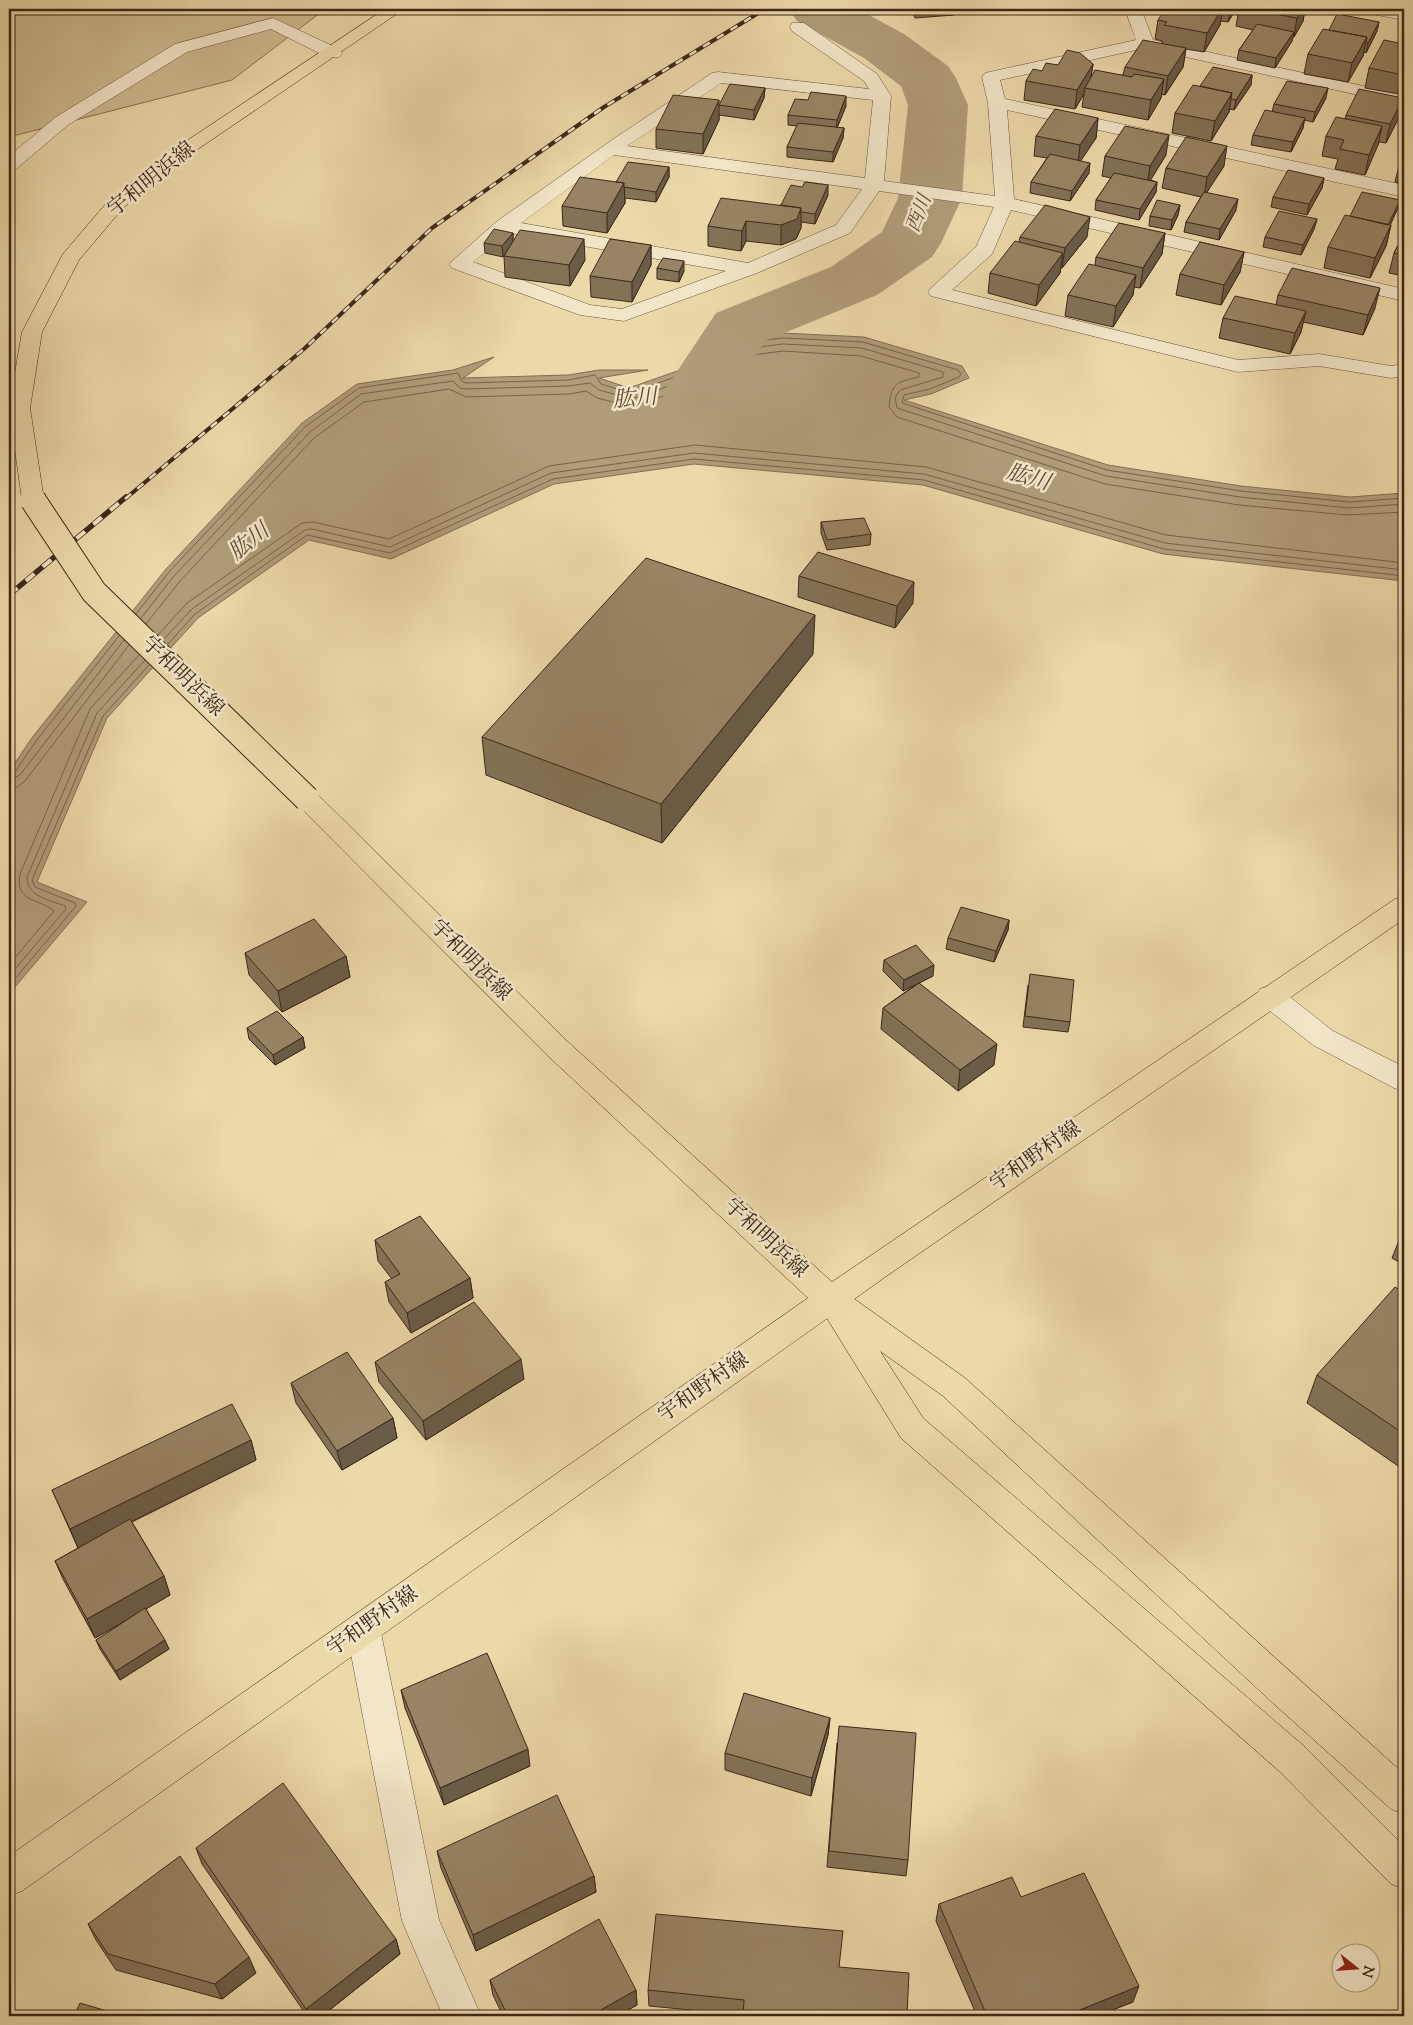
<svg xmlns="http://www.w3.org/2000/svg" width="1413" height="2025" font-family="'Sorts Mill Goudy','Noto Serif JP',serif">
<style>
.green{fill:#cebb91;stroke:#857155}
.water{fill:#b09c79;stroke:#826d53}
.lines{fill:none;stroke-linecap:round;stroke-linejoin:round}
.shore{stroke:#766249;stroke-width:1}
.river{fill:#b09c79;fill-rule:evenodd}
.street-casing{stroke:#68543d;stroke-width:1}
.primary-casing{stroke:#3c2719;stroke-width:1}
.highway-casing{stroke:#3c2719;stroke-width:1}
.street{fill:#f3e6c8;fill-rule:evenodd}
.primary{fill:#ecd9aa;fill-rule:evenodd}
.highway{fill:#ecd9aa;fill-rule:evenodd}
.rail-far1-casing{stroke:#3c2719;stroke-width:4}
.rail-casing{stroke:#3c2719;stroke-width:5.5}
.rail-far1{stroke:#f3e6c8;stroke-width:2.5;stroke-dasharray:8;stroke-linecap:butt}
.rail{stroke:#f3e6c8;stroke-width:4;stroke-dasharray:11;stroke-linecap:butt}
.primary-bridge-casing{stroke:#3c2719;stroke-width:27;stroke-linecap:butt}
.primary-bridge{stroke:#ecd9aa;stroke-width:25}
.wall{fill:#837256;stroke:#3c2719}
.shaded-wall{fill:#6a5c46;stroke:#3c2719}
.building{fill:#988464;stroke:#3c2719}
.labels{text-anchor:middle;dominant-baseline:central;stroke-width:5;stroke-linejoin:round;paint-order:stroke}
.far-water-label{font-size:19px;font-style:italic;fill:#5f4a36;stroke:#f3e6c8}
.street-label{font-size:21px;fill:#3c2719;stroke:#f3e6c8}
.water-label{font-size:22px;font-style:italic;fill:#5f4a36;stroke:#f3e6c8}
</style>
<rect width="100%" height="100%" fill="#ecd9aa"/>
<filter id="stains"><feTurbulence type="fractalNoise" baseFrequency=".004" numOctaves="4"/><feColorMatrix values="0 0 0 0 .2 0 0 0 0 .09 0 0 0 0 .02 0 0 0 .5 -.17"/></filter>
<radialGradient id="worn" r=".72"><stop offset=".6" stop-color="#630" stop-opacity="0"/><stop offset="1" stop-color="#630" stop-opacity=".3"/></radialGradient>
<path class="green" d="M9,9H320V13L232,80L9,137Z"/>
<path class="water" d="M783,333L864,337L962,366L969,378L931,394L904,400L1108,465L1241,486L1350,497L1404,493V581L1163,554L923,485L694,464L554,484L391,559L309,540L198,618L107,718L37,882L87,902L9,994V772L31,739L166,569L302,423L357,384L453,370L494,357L463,378L568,375L599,370H648L599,378L629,388L700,363L720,340Z"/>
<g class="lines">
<path class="shore" d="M136,614L169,572L305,427L359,388L458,373L462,381L466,383L568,380L595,375L601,384L630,393L703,367L723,345L783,338L863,342L958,370L961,374L959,377L930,389L904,395L902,403L1107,470L1241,491L1350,502L1404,498
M141,618L174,576L310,432L361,394L453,381L460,388L466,389L568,386L590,383L599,390L632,399L706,373L726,351L783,344L862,348L943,372V377L900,390L895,398L897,408L1106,476L1240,497L1349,508L1404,504
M146,624L180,581L314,438L364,402L449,389L466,397L569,394L586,391L597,398L633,407L709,379L730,358L783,351L861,356L919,373V377C897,382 891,383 889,407L897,417L1105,484L1239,505L1348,515L1404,512
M158,635L187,603L302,523L313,522L389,539L549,466L695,445L926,467L1166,535L1404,563
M163,640L192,609L305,530L312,529L390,547L551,473L694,453L924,474L1165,543L1404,570
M168,644L195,614L307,535L390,553L553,479L694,459L924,480L1164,549L1404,576
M9,774L15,772L36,741L119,636
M9,780L20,775L124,640
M9,788L17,787L25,781L129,645
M9,965L54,911C37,897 15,903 20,874L90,709L139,655
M9,976L66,909L65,906C50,900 27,897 27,877L97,713L145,660
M9,986L76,906L75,903L35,887L32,880L103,716L149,665"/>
<path class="river" d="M789,9H858L904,34L948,66L956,78L968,105L962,198L941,243L932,257L877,295L765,341L722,409L697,415L672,409L662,394L716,313L831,267L882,232L898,198L908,105L901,86L864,58L797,21Z"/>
<g class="street-casing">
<path id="street" d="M1125,9H1141L1153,40L1404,95V105L1145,48L1000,80L1005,99L1404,185V197L1007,110L1014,199L1404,289V301L1011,210L992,254L952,290L1238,360L1319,354L1391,366L1404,364V376L1391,378L1319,366L1238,372L931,296L928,292L931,288L976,247L994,207L879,191L850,233L757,273L624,321L580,315L452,268L449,264L496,222L612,140L712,73L718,72L869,89L864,81L792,31L790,27L792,23H804L877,74L891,96L884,181L995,196L988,103L982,77L985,73L1136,40ZM721,83L873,100L865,178L627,146ZM614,155L862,189L836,225L748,263L521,223ZM509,233L726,271L622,309L590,305L473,262Z
M1364,9L1404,10V20L1366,13Z
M273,18L339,49L342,53L339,57H327L271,29L187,52L68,125L16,169L9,170V156L56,117L175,44Z
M1270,986L1280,989L1333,1031L1404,1067V1091L1394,1088L1313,1045L1260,1003L1256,996L1260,989Z
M363,1612L375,1617L380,1628L439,1920L481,2016H443L402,1921L346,1628L351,1617Z"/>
</g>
<g class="primary-casing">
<path id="primary" d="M385,9H404L176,164L123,208L79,260L42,332L30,408L44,500L41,505L33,507L25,505L22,500L9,407L22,332L63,254L109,200L164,156Z
M307,790L316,793L567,1041L832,1282L1395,899L1404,897V919L888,1275L22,1891L9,1896V1856L808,1298L547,1055L298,805L294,799L298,793Z"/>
</g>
<g class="highway-casing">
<path id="highway" d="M830,1286L853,1298L965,1378L1404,1774V1814L1391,1809L1274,1704L943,1396L880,1351L923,1418L1305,1747L1404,1846V1889L1391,1884L1279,1771L901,1438L815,1299L819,1290Z"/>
</g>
<use href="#street" class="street"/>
<use href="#primary" class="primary"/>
<use href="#highway" class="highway"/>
<g class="rail-far1-casing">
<path id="rail-far1" d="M125,499L304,349L432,228L604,107L765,9"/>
</g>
<g class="rail-casing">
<path id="rail" d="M9,595L126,497"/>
</g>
<use href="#rail-far1" class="rail-far1"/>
<use href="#rail" class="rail"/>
<g class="primary-bridge-casing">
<path id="primary-bridge" d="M33,500L94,592L307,799"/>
</g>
<use href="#primary-bridge" class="primary-bridge"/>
</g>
<path class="wall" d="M887,9H954V15L915,18L912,12L889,14Z
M1181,9H1236L1228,22L1221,21L1220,25L1204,52L1186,49L1183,67L1165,95L1161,94V98L1148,120L1082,107L1084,94L1075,109L1024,100L1026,81L1042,71L1058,65L1093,64L1091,77L1123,75L1125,67L1162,43V41L1155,39L1158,20L1170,13Z
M1239,9H1305L1303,21L1294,37H1293L1292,41L1275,68L1237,60L1239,50L1253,30L1236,26Z
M1379,22L1377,31L1366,53L1364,52L1363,56L1348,82L1304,74L1308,54L1329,30Z
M1404,44V95L1365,88L1369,68Z
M1252,75L1251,85L1234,110L1229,109V112L1211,141L1172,133L1175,113L1200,86Z
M765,88L764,98L754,120L719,115V120L703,154L656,148V129Z
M1326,98L1313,122L1304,120L1303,128L1291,152L1251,145L1253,135L1272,112L1274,104Z
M1403,98L1399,117L1386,143L1379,142L1365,175L1335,169L1338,159L1322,156L1326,136L1345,119L1346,115Z
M846,106L837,128H844L843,138L833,162L787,157V147L797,126L788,125V115Z
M1098,118L1096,138L1080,161L1089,173L1070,201L1030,193L1031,182L1047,158L1034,156L1036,136Z
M1404,153V184L1395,182L1400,162Z
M1166,155L1150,180L1157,182L1156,192L1139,220L1095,210L1096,200L1111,178L1102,176L1105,156Z
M1224,166L1206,193L1236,210L1219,240L1184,232L1186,222L1201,197L1162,188L1166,168Z
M669,167V177L656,202L625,198V203L607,233L563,226L562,206L616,182Z
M1324,178L1322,188L1307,215L1271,207L1273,197Z
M828,195L815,224L801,222V228L796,239L781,245L746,241L741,251L708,246V226L781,205Z
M1180,205L1178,215L1171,230L1149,226L1150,216Z
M1397,210L1390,225H1391L1386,246L1370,278L1324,268L1328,247L1350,216Z
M1317,219L1314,229L1301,255L1263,247L1265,237Z
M513,233V241L585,260L570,286L505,277L504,256L507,251L503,257L485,253L484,243Z
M1165,233L1162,254L1140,288L1134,287L1133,295L1113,327L1065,316L1068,295L1095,265L1096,257Z
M1404,234V276L1389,273L1394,253Z
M1020,237H1087L1062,268H1061L1060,273L1036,306L988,293L990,273L1019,242Z
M651,245V265L632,302L591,297L590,276Z
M1244,252L1240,272L1221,305L1176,295L1180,274Z
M657,268L684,271L679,282L657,279Z
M1278,295L1375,308L1363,335L1303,322L1301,332L1290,354L1219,338L1223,318L1276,305Z
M821,522L871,534L870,545L827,550L821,533Z
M799,576L913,603L895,628L798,597Z
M813,654L662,843L486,775L482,737Z
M1009,920L1008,930L994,962L946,949L948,938Z
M245,953L346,956L350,977L282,1012L249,975Z
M884,960L933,976L919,983L994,1065L958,1091L881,1029L883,1008L918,983L903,991L883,971Z
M1028,985L1070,1022L1068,1032L1023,1027Z
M247,1028L303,1037L305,1048L275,1065L249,1039Z
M1404,1232V1265L1392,1258L1400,1238Z
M375,1240L470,1278L473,1298L411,1333L389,1302L385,1282L392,1279L378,1261Z
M1404,1293V1470L1307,1403L1317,1375Z
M375,1362L524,1379L426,1440L379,1382Z
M291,1383L393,1418L397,1438L342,1470L296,1403Z
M251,1440L256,1460L132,1522L164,1576L170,1595L146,1609L169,1649L120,1680L100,1649L96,1640L135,1615L95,1638L63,1579L55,1561L78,1548L52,1490Z
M401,1690L530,1766L444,1805L405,1708Z
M830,1718L828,1735L811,1796L725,1770V1753Z
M837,1743L908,1860L906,1876L827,1867Z
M196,1848L396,1939L400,1954L322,2016H307L202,1864Z
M437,1851L594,1876L596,1892L476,1951L441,1868Z
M1021,1897L1133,2002L1097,2016H977L936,1921L939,1904Z
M88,1924L256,1973L222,1999L116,1970L96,1940Z
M843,1931L743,2015L649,2006L648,1990Z
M490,1980L636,1990L637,2005L617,2016H503L493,1995Z"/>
<path class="shaded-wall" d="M1222,9H1223L1220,25L1204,52L1207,33Z
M1232,9H1236L1228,22L1230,13Z
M1303,9H1305L1303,21L1294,37L1297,18Z
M1379,22L1377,31L1366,53L1368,43Z
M1294,32L1292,41L1275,68L1276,58Z
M1367,37L1363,56L1348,82L1352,63Z
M1186,48L1183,67L1165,95L1168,76Z
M1093,64L1090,83L1085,88L1084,94L1075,109L1077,90Z
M1252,75L1251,85L1234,110L1236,100Z
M1164,79L1161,98L1148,120L1151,100Z
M765,88L764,98L754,120V110Z
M1328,88L1326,98L1313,122L1315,112Z
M1232,93L1229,112L1211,141L1215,121Z
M846,96V106L836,130L837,120Z
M1403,98L1399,117L1386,143L1390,124Z
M719,100V120L703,154V134Z
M1098,118L1096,138L1078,165L1080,145Z
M1305,118L1303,128L1291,152L1293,142Z
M1382,126L1378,145L1365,175L1369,155Z
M844,128L843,138L833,162V152Z
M1169,135L1166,155L1147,186L1150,166Z
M1227,146L1224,166L1204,197L1207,177Z
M1090,163L1089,173L1070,201L1072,191Z
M669,167V177L656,202V192Z
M1324,178L1322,188L1307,215L1309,204Z
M1157,182L1156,192L1139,220L1140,209Z
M624,183L625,203L607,233V213Z
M828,185V195L815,224V214Z
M1238,199L1236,210L1219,240L1220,229Z
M1400,200L1397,210L1384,239L1386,228Z
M1180,205L1178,215L1171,230L1172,220Z
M801,208V228L796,239L781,245V225Z
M1090,217L1087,237L1062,268L1065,248Z
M1317,219L1314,229L1301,255L1303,245Z
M746,221V241L741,251L742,231Z
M1391,225L1386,246L1370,278L1375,258Z
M513,233V243L503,257L502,246Z
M1165,233L1162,254L1140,288L1143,268Z
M584,239L585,260L570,286L569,265Z
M651,245V265L632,302V282Z
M1244,252L1240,272L1221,305L1224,285Z
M1063,253L1060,273L1036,306L1039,285Z
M684,261V271L679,282V272Z
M1136,275L1133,295L1113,327L1116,306Z
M1380,288L1375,308L1363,335L1368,315Z
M1306,311L1301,332L1290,354L1295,333Z
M914,582L913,603L895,628L897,606Z
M815,615L813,654L662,843L661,804Z
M1009,920L1008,930L994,962L996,951Z
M346,956L350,977L282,1012L278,991Z
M934,965L933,976L903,991L904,980Z
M303,1037L305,1048L275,1065L273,1055Z
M997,1044L994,1065L958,1091L960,1070Z
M470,1278L473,1298L411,1333L407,1313Z
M521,1359L524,1379L426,1440L423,1421Z
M393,1418L397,1438L342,1470L337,1451Z
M251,1440L256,1460L78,1548L70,1529Z
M164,1576L170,1595L95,1638L87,1619Z
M165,1640L169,1649L120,1680L116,1671Z
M830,1718L828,1735L811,1796L812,1778Z
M528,1749L530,1766L444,1805L440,1788Z
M594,1876L596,1892L476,1951L473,1935Z
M396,1939L400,1954L322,2016H309L306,2009Z
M249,1957L256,1973L222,1999L215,1984Z
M1139,1986L1133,2002L1097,2016H1065Z
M636,1990L637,2005L617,2016H590Z"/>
<path class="building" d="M1173,9H1222L1207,33L1164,25L1167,22L1158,20L1163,12L1170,13Z
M1223,9H1232L1230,13L1222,11Z
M1247,9H1303L1297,18Z
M1337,14L1379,22L1368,43L1366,42L1367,37L1329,30Z
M1257,24L1294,32L1276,58L1239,50Z
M1323,29L1367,37L1352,63L1308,54Z
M1143,40L1186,48L1168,76L1125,67Z
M1384,40L1404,44V75L1369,68Z
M1067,50L1080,53L1093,64L1077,90L1026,81L1033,69L1042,71L1046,63L1058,65Z
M1213,67L1252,75L1236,100L1231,99L1232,93L1200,86Z
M1095,70L1132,77L1134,74L1164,79L1151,100L1085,88Z
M1287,81L1328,88L1315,112L1274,104Z
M730,84L765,88L754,110L719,105Z
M1193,85L1232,93L1215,121L1175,113Z
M1359,89L1403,98L1390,124L1346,115Z
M811,92L846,96L837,120L788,115L795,99L808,100Z
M673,95L719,100L703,134L656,129Z
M1055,109L1098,118L1080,145L1036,136Z
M1265,110L1305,118L1293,142L1253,135Z
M1336,117L1382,126L1369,155L1340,149L1344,140L1326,136Z
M798,123L844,128L833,152L787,147Z
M1125,126L1169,135L1150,166L1105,156Z
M1186,137L1227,146L1207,177L1166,168Z
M1404,153V163L1400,162Z
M1050,154L1090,163L1072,191L1031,182Z
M628,162L669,167L656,192L624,187V183L616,182Z
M1288,170L1324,178L1309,204L1273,197Z
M1114,173L1157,182L1140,209L1096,200Z
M580,177L624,183L607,213L562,206Z
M805,182L828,185L815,214L801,212V208L781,205L791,185L802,187Z
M1204,192L1238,199L1220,229L1186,222Z
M1362,192L1400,200L1388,225L1350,216Z
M721,198L801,208L797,219L781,225L746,221L742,231L708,226Z
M1157,200L1180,205L1172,220L1150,216Z
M1045,205L1090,217L1065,248L1020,237Z
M1279,211L1317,219L1303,245L1265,237Z
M1345,215L1391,225L1375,258L1328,247Z
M1119,223L1165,233L1143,268L1096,257Z
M494,229L513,233L502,246L484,243Z
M520,230L584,239L569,265L504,256Z
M1404,234V255L1394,253Z
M610,239L651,245L632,282L590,276Z
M1015,241L1063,253L1039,285L990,273Z
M1200,242L1244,252L1224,285L1180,274Z
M663,258L684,261L679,272L657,268Z
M1089,264L1136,275L1116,306L1068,295Z
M1292,268L1380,288L1368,315L1278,295Z
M1235,296L1306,311L1295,333L1223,318Z
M864,518L871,534L827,540L821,522Z
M818,552L914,582L897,606L799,576Z
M646,558L815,615L661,804L482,737Z
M961,907L1009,920L996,951L948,938Z
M314,919L346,956L278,991L245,953Z
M916,945L934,965L904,980L884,960Z
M1030,974L1074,980L1070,1022L1025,1016Z
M919,983L997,1044L960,1070L883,1008Z
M277,1011L303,1037L273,1055L247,1028Z
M420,1216L470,1278L407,1313L385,1282L400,1274L375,1240Z
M1404,1232V1240L1400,1238Z
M1395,1287L1404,1293V1434L1317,1375Z
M474,1302L521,1359L423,1421L375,1362Z
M347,1352L393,1418L337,1451L291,1383Z
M232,1404L251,1440L70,1529L52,1490Z
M130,1519L164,1576L87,1619L55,1561Z
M145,1608L165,1640L116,1671L96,1640Z
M487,1653L528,1749L440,1788L401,1690Z
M744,1693L830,1718L812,1778L725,1753Z
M839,1726L916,1733L908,1860L829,1851Z
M283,1783L396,1939L306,2009L196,1848Z
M557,1795L594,1876L473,1935L437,1851Z
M180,1856L249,1957L215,1984L108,1954L88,1924Z
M1084,1873L1139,1986L1065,2016H987L939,1904L1012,1877L1021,1897Z
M656,1914L843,1931L839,1967L909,1973L907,2016H743L744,2000L648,1990Z
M599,1919L636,1990L590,2016H508L490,1980Z
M80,2003L124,2016H74Z"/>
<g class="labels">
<g class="far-water-label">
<text transform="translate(920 214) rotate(-69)">西川</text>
</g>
<g class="street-label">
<text transform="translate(152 180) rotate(-39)">宇和明浜線</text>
<text transform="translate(182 677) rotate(44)">宇和明浜線</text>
<text transform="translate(470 961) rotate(45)">宇和明浜線</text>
<text transform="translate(1036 1157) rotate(-35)">宇和野村線</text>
<text transform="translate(765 1239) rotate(43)">宇和明浜線</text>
<text transform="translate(704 1388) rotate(-35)">宇和野村線</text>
<text transform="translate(373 1622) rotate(-35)">宇和野村線</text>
</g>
<g class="water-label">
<text transform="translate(635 400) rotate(-5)">肱川</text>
<text transform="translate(1028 479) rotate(16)">肱川</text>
<text transform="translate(250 543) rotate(-39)">肱川</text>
</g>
</g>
<rect width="1413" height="2025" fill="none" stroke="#ecd9aa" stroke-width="30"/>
<rect x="10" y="10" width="1393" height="2005" fill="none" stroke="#3c2719" stroke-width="2.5"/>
<rect x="15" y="15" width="1383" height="1995" fill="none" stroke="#3c2719"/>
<g transform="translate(1356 1968) rotate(107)"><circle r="24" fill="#f3e6c8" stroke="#aa9a82"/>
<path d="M0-4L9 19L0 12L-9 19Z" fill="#8f2418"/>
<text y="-8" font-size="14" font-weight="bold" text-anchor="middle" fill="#3c2719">N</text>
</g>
<rect width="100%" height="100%" filter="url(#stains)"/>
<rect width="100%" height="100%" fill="url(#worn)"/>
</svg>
